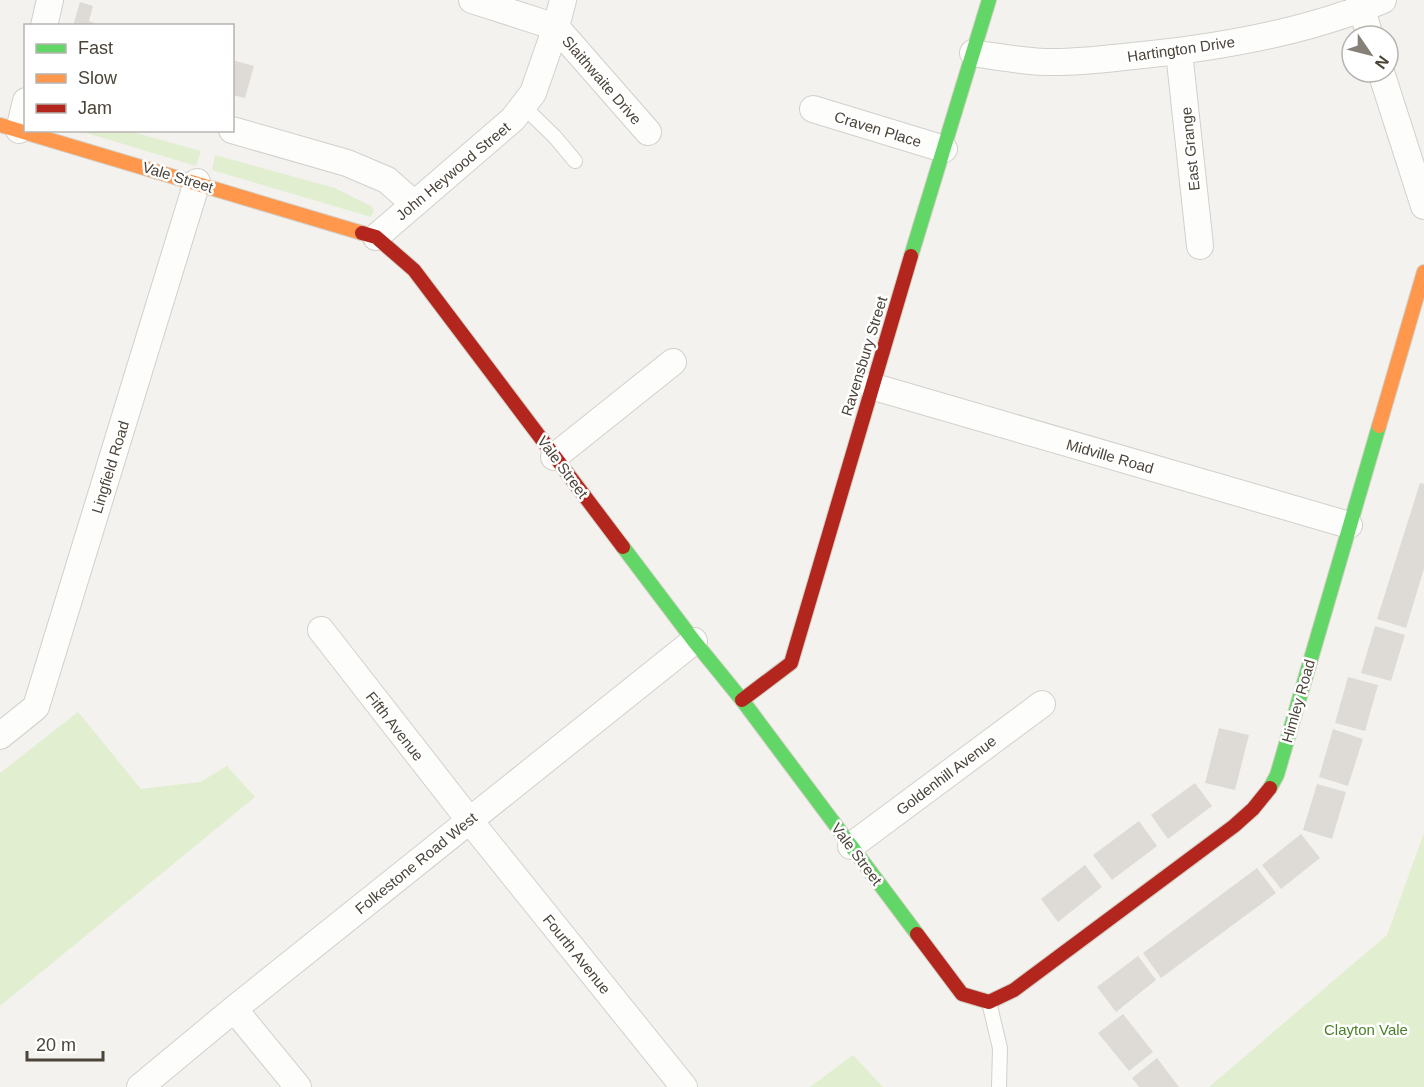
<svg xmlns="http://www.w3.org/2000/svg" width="1424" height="1087" font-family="Helvetica,sans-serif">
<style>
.green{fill:#e1eecf}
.building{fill:#dedbd6}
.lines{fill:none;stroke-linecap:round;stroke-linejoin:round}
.lane-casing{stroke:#d2d0cb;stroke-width:16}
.street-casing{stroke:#d2d0cb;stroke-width:28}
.fast-casing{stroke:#d3cfc5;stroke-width:16}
.slow-casing{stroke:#d3cfc5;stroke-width:16}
.jam-casing{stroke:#d3cfc5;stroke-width:16}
.lane{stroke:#fdfdfc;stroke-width:14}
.street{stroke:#fdfdfc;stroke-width:26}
.fast{stroke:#63d668;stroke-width:14}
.slow{stroke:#ff974d;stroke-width:14}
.jam{stroke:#b3261e;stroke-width:14}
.labels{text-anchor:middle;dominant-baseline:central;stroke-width:5;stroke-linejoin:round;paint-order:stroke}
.street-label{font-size:15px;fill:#4b4439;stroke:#fff}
.park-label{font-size:15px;fill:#4a7f2a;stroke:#fff}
</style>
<rect width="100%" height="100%" fill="#f4f2ee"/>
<path class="green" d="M80,131H129L201,151L196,166Z
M215,155L335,188L371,206L374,210L371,217L212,170Z
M78,712L141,789L200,782L227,766L255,797L0,1006V773Z
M1424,833V1087H1209L1387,935Z
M853,1055L883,1087H810Z"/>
<path class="building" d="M80,2L93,6L89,21L104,26H73Z
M232,60L254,66L245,98L232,95Z
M1420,483L1424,484V569L1406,628L1377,619Z
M1375,626L1405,635L1391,681L1361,673Z
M1348,677L1378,685L1365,731L1335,723Z
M1219,728L1249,735L1235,790L1205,783Z
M1333,729L1363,739L1348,786L1319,777Z
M1195,783L1212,806L1168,839L1151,815Z
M1317,784L1346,792L1332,839L1303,830Z
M1139,821L1157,846L1112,880L1093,855Z
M1301,834L1320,858L1281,889L1262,865Z
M1085,865L1102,887L1058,922L1041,899Z
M1257,868L1276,893L1161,978L1143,953Z
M1138,956L1156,980L1116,1012L1097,987Z
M1123,1014L1153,1052L1129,1071L1098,1033Z
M1157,1058L1179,1087H1139L1132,1078Z"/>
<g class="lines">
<g class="lane-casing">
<path id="lane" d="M523,106L555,137L575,161
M989,1002L1000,1048L999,1087"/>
</g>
<g class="street-casing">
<path id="street" d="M472,0L556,27L648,132
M1359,0L1370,36
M44,26L50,0
M1179,52L1200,246
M973,53C997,57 1022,61 1046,62C1075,63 1105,59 1133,56C1218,48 1305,33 1383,0
M1381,72L1424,206
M813,109L944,149
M19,130L26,101
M232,130L347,163L387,180L413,203
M376,237L513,119L533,93L556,27L563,0
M871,386L1349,525
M554,457L673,362
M321,630L470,821L684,1087
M0,736L36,707L197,182
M851,846L1042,704
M234,1009L298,1087
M140,1087L234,1009L694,641"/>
</g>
<g class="fast-casing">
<path id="fast" d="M911,256L989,0
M623,547L694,641L742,700L917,934
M1270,788L1277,775L1379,426"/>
</g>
<g class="slow-casing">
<path id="slow" d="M0,125L362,233
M1379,426L1424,272"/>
</g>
<g class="jam-casing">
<path id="jam" d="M362,233L376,237L414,270L623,547
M742,700L791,663L911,256
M917,934L962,994L989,1002L1014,990L1234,826L1253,809L1270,788"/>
</g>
<use href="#lane" class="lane"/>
<use href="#street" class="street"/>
<use href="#fast" class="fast"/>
<use href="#slow" class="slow"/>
<use href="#jam" class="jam"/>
</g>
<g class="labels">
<g class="street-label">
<text transform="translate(1181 49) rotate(-8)">Hartington Drive</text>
<text transform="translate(602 80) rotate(49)">Slaithwaite Drive</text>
<text transform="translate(878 129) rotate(17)">Craven Place</text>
<text transform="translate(1190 149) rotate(-96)">East Grange</text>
<text transform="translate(453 171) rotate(-40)">John Heywood Street</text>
<text transform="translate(178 177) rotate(17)">Vale Street</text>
<text transform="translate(864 356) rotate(-73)">Ravensbury Street</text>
<text transform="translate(1110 456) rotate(16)">Midville Road</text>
<text transform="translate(110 467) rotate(-73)">Lingfield Road</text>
<text transform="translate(563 467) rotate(53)">Vale Street</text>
<text transform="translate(1298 701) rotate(-74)">Himley Road</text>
<text transform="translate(395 726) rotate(52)">Fifth Avenue</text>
<text transform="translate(946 775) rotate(-37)">Goldenhill Avenue</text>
<text transform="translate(857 854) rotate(53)">Vale Street</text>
<text transform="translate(416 863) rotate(-39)">Folkestone Road West</text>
<text transform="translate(577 954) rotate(51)">Fourth Avenue</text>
</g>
<g class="park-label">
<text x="1366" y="1029">Clayton Vale</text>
</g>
</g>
<rect x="24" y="24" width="210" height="108" fill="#ffffff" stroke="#b7b4b0" stroke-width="1.5"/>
<rect x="36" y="44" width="30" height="9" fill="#63d668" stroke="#b7b4b0" stroke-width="1.5"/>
<text x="78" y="54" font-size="18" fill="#4b4439">Fast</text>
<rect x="36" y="74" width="30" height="9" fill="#ff974d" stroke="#b7b4b0" stroke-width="1.5"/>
<text x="78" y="84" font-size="18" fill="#4b4439">Slow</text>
<rect x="36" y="104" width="30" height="9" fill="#b3261e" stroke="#b7b4b0" stroke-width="1.5"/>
<text x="78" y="114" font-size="18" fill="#4b4439">Jam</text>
<g transform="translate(1370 54) rotate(125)"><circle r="28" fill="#ffffff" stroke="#b7b4b0" stroke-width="1.5"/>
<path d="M0-4.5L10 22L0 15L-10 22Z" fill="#868178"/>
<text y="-9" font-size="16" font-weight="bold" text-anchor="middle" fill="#4b4439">N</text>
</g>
<path d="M27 1051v9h76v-9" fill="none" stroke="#4b4439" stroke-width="3"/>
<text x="36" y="1051" font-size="18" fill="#4b4439" stroke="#ffffff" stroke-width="4.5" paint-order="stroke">20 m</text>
</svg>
